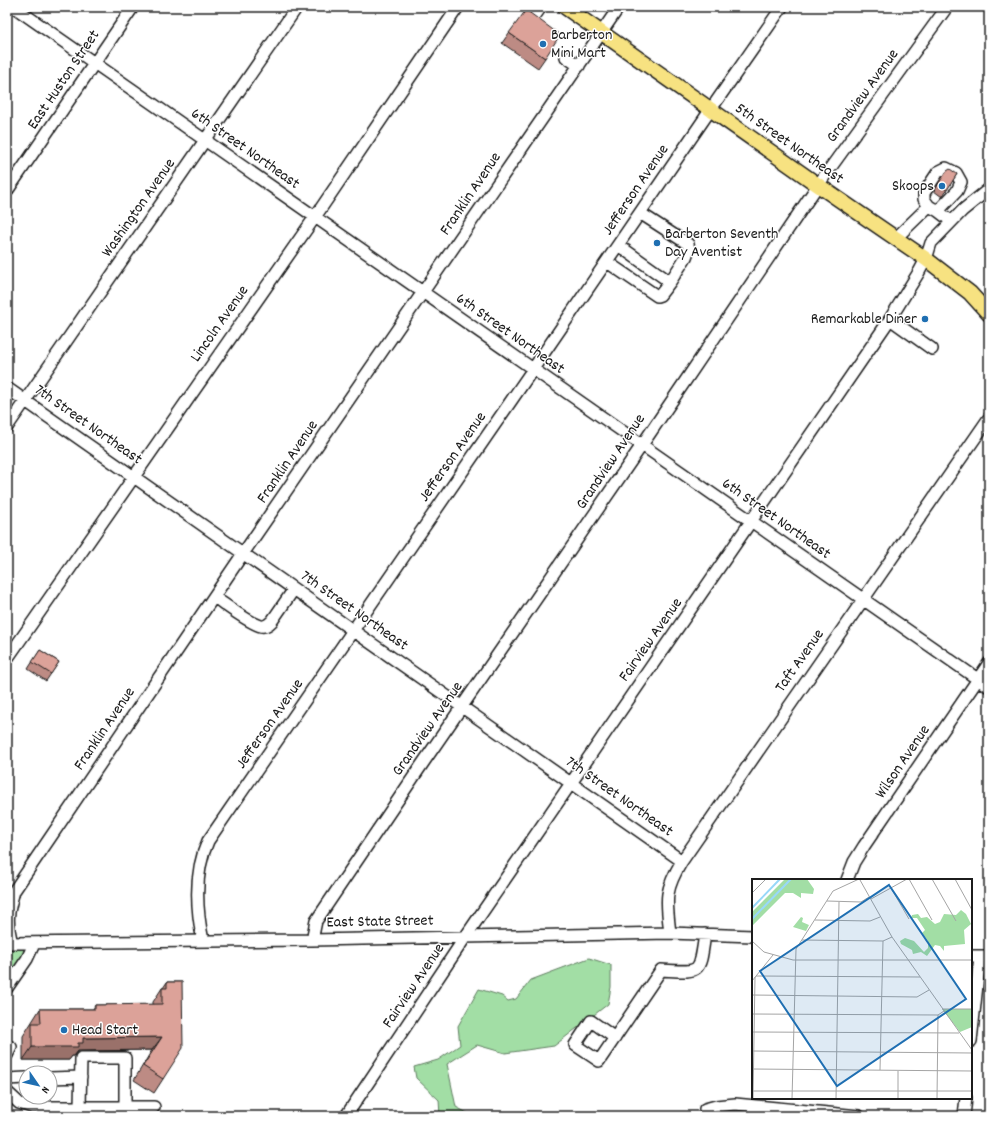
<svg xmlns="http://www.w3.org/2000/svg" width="996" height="1123" font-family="Dekko,sans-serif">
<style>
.green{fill:#a2dea5;stroke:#5f7d60}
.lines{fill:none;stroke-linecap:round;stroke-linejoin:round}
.minor-casing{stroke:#1c1c1c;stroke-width:14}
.major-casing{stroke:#1c1c1c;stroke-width:17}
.minor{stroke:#fff;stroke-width:11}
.major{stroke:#f7e281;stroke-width:14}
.wall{fill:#bd8b84;stroke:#1c1c1c}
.shaded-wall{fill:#9a716b;stroke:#1c1c1c}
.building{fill:#dca299;stroke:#1c1c1c}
.poi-dot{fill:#1f6fb2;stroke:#fff;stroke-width:1.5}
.labels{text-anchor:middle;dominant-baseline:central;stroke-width:3;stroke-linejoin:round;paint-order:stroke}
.poi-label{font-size:16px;fill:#1c1c1c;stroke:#fff;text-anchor:start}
.street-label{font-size:16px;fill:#1c1c1c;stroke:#fff}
.inset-river{fill:none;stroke:#98d8f9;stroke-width:2}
.inset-road{fill:none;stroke:#a4a4a4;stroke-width:1}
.view{fill:#1f6fb2;fill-opacity:0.15;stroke:#1f6fb2;stroke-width:2}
.inset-edge{fill:none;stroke:#1c1c1c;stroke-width:2}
</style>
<rect width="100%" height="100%" fill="#fff"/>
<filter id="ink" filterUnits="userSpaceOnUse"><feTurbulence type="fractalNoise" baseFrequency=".025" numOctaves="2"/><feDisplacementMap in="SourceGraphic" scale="8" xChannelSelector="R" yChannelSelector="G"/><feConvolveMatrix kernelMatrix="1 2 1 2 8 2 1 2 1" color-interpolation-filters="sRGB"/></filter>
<g filter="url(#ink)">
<path class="green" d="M34,944L7,988V945Z
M589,958L611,965V987L608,1004L554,1046L505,1053L477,1045L447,1064L456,1107L473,1116H440L439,1100L416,1078L414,1067L438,1060L460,1045L458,1026L479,989L502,996L508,1001L516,999L531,980Z"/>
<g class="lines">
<g class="minor-casing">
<path id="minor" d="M14,7L989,687
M536,14L541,7
M566,57L579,66
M7,191L133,7
M938,211L957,191L961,182L956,173L946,168L938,172L924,193V199L929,206L938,211L951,221
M896,238L929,206
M618,245L670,282L686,257L689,249L688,244L640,213
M607,262L657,296L660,295L670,282
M890,319L932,349
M7,388L682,861
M7,427L297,7
M214,597C226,605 249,623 261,626C266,627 269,624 272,621L294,589
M7,659L315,217L458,7
M847,880L854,862L864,846L989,663
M670,933C666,899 664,891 682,861L989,418
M312,940L316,921L423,763L642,445L818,185L947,7
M203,941C196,908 194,872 208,841L533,369L711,109L782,7
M7,943L312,940L670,933L753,936
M12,943C6,921 8,912 14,891L240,558L619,7
M971,956H989
M7,988L27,959L34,944
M615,1038L591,1021L575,1045L599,1061L661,970C702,972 699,975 705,934
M971,1041L980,957
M7,1055L11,1047
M50,1078L81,1077
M7,1079L26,1078
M7,1092L19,1103L32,1107H154
M80,1107L81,1058H125V1107
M705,1109L716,1106L735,1104L859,1116
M346,1116L466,936L890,319L919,272L926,259L931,243L963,210L989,189
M964,1116L966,1098"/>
</g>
<g class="major-casing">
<path id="major" d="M565,7L818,185L926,259L970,293L989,314"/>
</g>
<use href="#minor" class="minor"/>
<use href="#major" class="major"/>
</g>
<path class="wall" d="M509,33L545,58L538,68L502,43Z
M947,171L957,174L942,197L934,191Z
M40,650L59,662L46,681L28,669Z
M167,982H182L163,1079L154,1093L134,1080L152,1050L78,1051L74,1056H72L69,1060H23V1036L40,1009H93L95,1005H153V1002L162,988H163Z"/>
<path class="shaded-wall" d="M162,1037L152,1050L78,1051L74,1056H72L69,1060H23L32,1047L83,1038Z"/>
<path class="building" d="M526,10L560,35L545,58L509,33Z
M950,169L957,174L947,190L938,184L947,171Z
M40,650L59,662L51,674L32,662Z
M167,982H182L183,1048L163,1079L143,1066L162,1037L83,1038V1043H78V1047H32V1023H41L40,1009H95V1005L162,1004V988H167Z"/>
</g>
<g class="poi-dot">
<circle cx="543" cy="44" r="4"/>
<circle cx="942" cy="186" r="4"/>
<circle cx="657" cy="243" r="4"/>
<circle cx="925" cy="319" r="4"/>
<circle cx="64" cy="1030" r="4"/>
</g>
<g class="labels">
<g class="poi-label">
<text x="551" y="35">Barberton<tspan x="551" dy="18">Mini Mart</tspan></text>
<text x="934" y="186" text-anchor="end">Skoops</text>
<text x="665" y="234">Barberton Seventh<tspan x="665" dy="18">Day Aventist</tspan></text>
<text x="917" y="319" text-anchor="end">Remarkable Diner</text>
<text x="72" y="1030">Head Start</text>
</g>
<g class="street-label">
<text transform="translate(64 80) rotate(-56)">East Huston Street</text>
<text transform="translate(863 96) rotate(-54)">Grandview Avenue</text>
<text transform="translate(789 144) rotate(35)">5th Street Northeast</text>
<text transform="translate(245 149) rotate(35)">6th Street Northeast</text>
<text transform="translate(636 190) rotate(-56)">Jefferson Avenue</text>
<text transform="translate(471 194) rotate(-56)">Franklin Avenue</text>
<text transform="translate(139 208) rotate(-55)">Washington Avenue</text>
<text transform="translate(220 324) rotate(-55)">Lincoln Avenue</text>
<text transform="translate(510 334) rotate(35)">6th Street Northeast</text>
<text transform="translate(88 425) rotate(35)">7th Street Northeast</text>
<text transform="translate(453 457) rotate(-55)">Jefferson Avenue</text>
<text transform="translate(288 462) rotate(-56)">Franklin Avenue</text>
<text transform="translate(611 462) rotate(-56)">Grandview Avenue</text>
<text transform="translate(776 519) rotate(35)">6th Street Northeast</text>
<text transform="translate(354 611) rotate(35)">7th Street Northeast</text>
<text transform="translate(651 640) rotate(-55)">Fairview Avenue</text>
<text transform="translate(800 661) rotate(-55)">Taft Avenue</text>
<text transform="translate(270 724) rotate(-55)">Jefferson Avenue</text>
<text transform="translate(105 729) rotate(-56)">Franklin Avenue</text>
<text transform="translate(428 729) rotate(-55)">Grandview Avenue</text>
<text transform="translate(903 762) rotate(-56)">Wilson Avenue</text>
<text transform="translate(619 797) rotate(35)">7th Street Northeast</text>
<text transform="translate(380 922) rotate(-1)">East State Street</text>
<text transform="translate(414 986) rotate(-56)">Fairview Avenue</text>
</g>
</g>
<g transform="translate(752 879)">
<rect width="220" height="220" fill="#fff"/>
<path d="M33,0H55L62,10L61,15L49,14V19L41,14H33L0,47V33ZM209,31L214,35L219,45L212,51L213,65L192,67V72L188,67L183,66L175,77L169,73L161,75L160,71L149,65L148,62L153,59L162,62L172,73L176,69V62L170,54L173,51L165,39H159L160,36L166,35L169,39L175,38L183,45L188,43L192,35L204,36ZM49,38L51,39L50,43L57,46L54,52L41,48ZM190,130H220V148L208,153Z" fill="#a2dea5"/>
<path class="inset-river" d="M0,29L28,0M0,40L39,0"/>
<path class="inset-road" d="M157,0L180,41M180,0L204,42M203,0L220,31M108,1L140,58L220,171M139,9L157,40M0,14L14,0M119,20L155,0M75,22L109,23L117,18M63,41L118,42L128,38M50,61L131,62L140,58M0,62L12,73L41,81H220M4,97L168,98M0,102L21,76M0,116L165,118L177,111M190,130H220M0,135L186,136L192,132M0,153L207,154M0,172L220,174M0,190L220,192M128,191L131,62M0,212H220M1,220L3,98M40,220L44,70L81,12L107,0M84,220L87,23M146,220V192M185,220L186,136"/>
<path class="view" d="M137,6L214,120L85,207L8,92Z"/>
<rect width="220" height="220" class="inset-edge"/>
</g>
<rect width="996" height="1123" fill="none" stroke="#fff" stroke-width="24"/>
<rect x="12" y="12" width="972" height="1099" fill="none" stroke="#1c1c1c" stroke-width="1.5" filter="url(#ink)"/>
<g transform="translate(38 1085) rotate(124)"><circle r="19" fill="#ffffff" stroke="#a4a4a4"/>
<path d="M0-3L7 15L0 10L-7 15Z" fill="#1f6fb2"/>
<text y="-6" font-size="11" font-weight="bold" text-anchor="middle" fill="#1c1c1c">N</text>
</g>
</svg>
